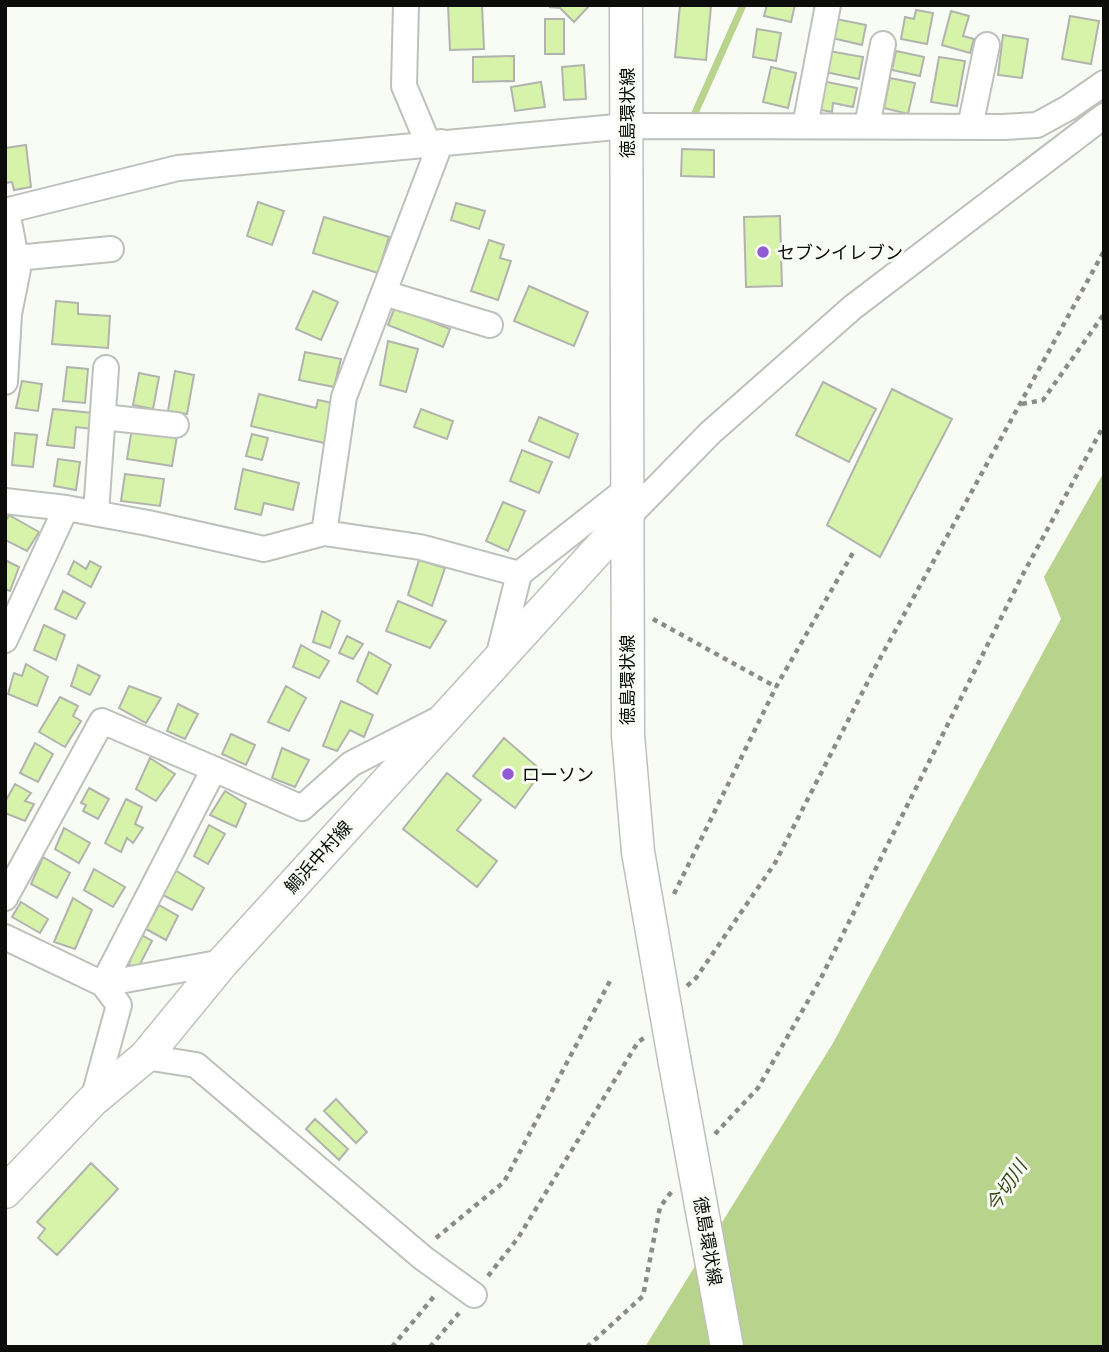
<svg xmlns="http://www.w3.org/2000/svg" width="1109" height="1352" font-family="'Asap Condensed','Noto Sans JP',sans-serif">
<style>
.water{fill:#b8d38b}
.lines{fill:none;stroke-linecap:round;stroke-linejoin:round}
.stream{stroke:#b8d38b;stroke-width:7}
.building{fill:#d7f2a9;stroke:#b1b4ae;stroke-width:2}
.minor-casing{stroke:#bec1bb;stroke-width:28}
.major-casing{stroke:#bec1bb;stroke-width:35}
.path{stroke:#8a8c87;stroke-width:4.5;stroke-dasharray:5 5;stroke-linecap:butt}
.minor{stroke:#fff;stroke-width:24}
.major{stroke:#fff;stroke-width:32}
.major-bridge-casing{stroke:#bec1bb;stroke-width:35;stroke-linecap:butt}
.major-bridge{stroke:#fff;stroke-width:32}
.poi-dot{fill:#925bd3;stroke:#f9fcf5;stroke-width:2.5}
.labels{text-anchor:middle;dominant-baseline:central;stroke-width:6;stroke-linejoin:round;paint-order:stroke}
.street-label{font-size:18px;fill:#0c0d0b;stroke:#f9fcf5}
.poi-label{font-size:18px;fill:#0c0d0b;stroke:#f9fcf5;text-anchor:start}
.water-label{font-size:19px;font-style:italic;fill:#394a17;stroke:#f9fcf5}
</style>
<rect width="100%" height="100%" fill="#f9fcf5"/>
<path class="water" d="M1104,472V1347H645L833,1043L1061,619L1044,577Z"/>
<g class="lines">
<path class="stream" d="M695,113L743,5"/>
</g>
<path class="building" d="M448,5H482L484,49L450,50Z
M550,5H588L589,6L574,22L560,8L550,7Z
M680,5L711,6L706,60L675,57Z
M767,5H795L791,22L764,16Z
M916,10L933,13L927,44L901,39L905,17L914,19Z
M951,11L969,16L963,36L974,39L970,53L942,45Z
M1070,16L1099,21L1091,64L1062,59Z
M545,19H564V54H545Z
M836,19L866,25L862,45L832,38Z
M757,29L781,33L776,61L753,57Z
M1003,35L1028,39L1022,78L998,75Z
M829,51L863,57L859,79L825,72Z
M896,51L924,57L920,76L892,70Z
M514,56V81L473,82V57Z
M939,57L965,61L957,106L931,102Z
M584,65L586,99L564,100L562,67Z
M771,67L796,73L788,108L763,102Z
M890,78L915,83L908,114L884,108Z
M822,81L857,88L853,107L833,103L832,112L816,109Z
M541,82L545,107L515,111L511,87Z
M26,145L31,187L14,190L12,182L5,183V148Z
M682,149L714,150V177L681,176Z
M258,202L284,211L272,245L247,236Z
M456,203L485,211L479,229L451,220Z
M780,216L782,286L746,287L744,217Z
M324,217L389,237L378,273L313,253Z
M489,240L504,245L500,258L511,261L498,300L471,291Z
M529,286L588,312L574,346L514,321Z
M313,291L338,302L321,340L296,329Z
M56,301L78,303V314L110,316L108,348L52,344Z
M395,307L450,329L443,347L388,325Z
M388,341L418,349L406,392L380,385Z
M305,352L341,359L334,387L299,380Z
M67,367L88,369L85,403L63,401Z
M175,371L194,375L187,414L168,411Z
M139,373L159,377L153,409L133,405Z
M22,381L42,384L38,411L16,408Z
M823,382L876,409L849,462L796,435Z
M892,389L952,419L880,557L827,525Z
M259,394L316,408L318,400L333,403L324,443L251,426Z
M53,409L93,413L92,429L76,427L74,448L47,445Z
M421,409L453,421L447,439L414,427Z
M539,417L578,434L569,458L529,441Z
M132,428L177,436L172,466L127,459Z
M15,433L37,435L33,467L12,465Z
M252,434L268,438L262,460L246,456Z
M522,450L552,462L539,493L510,481Z
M58,459L80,462L76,490L54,486Z
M243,469L299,483L293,510L264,503L261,515L235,509Z
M125,474L164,479L160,506L121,501Z
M503,502L525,511L508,551L486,541Z
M9,515L39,532L27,551L5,540V522Z
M5,560L19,567L10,591L5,589Z
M419,560L445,568L432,606L408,595Z
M74,561L86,569L90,561L101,567L91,587L68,574Z
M63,591L85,603L76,619L55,609Z
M398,601L446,621L430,648L386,631Z
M322,611L340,621L330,648L313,642Z
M44,625L65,635L56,660L34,650Z
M347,636L363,644L353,659L339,653Z
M301,645L329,661L319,678L293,667Z
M369,652L391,665L377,694L357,681Z
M26,664L48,677L37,706L8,694L14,673L22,676Z
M78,665L100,676L90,695L71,686Z
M129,686L161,698L146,723L119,708Z
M286,686L306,698L289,731L268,722Z
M60,697L78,706L73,716L81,721L65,747L39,732Z
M341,701L373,715L364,737L350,730L337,751L323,746Z
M178,704L198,714L185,739L167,731Z
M231,734L255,745L246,765L222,754Z
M504,738L542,771L515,808L473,776Z
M35,743L53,754L38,782L20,773Z
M282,748L309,760L295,787L272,778Z
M150,758L175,774L156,801L136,789Z
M447,773L481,800L457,830L497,861L477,887L403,829Z
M15,784L31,793L25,801L34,804L25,821L5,813V802Z
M89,788L109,799L98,819L83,811L86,805L81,803Z
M225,791L246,804L236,827L210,815Z
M126,799L142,807L135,824L143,828L133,843L127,838L121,852L105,843Z
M209,825L225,834L208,864L194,856Z
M64,828L90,843L79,863L55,849Z
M43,857L70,873L57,898L31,884Z
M94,869L125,887L113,907L84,890Z
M175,870L204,888L192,910L163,895Z
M73,898L92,910L75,949L54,942Z
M21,902L48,919L40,933L12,917Z
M159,905L178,916L166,940L146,929Z
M138,933L152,941L137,970L129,964L132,956L127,951Z
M336,1099L367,1132L356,1143L324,1111Z
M315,1119L348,1149L339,1160L306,1129Z
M91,1163L118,1189L57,1255L38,1238L45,1229L37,1222Z"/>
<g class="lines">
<g class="minor-casing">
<path id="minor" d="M406,5L404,86L428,143
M805,126L828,5
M867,126L883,44
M970,127L987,45
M5,211L178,168L627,126L1003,127L1037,125L1068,108L1104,83
M16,258L111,249
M384,293L490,325
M5,382L9,314L18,269L7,211
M103,417L176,425
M5,501L66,508L148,523L264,549L324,533L420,547L519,574L498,658
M96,513L106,368
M628,517L710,433L853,307L1104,116
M324,533L344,397L441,142
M519,574L627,489
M5,640L66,508
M214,769L302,808L351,764L437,720
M5,898L102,721L214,769L103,984L119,1005L93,1100
M5,937L103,984L223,962
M145,1057L196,1065L423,1258L474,1295"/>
</g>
<g class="major-casing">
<path id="major" d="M626,5L628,735L638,852L674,1058
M5,1192L93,1100L145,1057L223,962L628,517"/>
</g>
<path class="path" d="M1022,404L1043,400L1104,314
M653,619L776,687
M674,894L776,687L854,551
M687,986L696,978L775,863L878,662L1104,251
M715,1134L758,1088L820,980L1022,576L1104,425
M436,1238L504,1182L611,979
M488,1276L518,1238L638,1042L644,1038
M392,1347L436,1294
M430,1347L459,1313
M587,1347L643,1296L660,1207L672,1191"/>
<use href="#minor" class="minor"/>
<use href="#major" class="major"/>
<g class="major-bridge-casing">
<path id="major-bridge" d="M674,1058L727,1347"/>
</g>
<use href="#major-bridge" class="major-bridge"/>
</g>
<g class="poi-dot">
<circle cx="763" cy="252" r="7"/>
<circle cx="508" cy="774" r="7"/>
</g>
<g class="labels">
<g class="street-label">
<text transform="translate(627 113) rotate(-90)">徳島環状線</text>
<text transform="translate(627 680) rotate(-90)">徳島環状線</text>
<text transform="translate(318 857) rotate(-48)">鯛浜中村線</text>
<text transform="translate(708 1241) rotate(80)">徳島環状線</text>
</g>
<g class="poi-label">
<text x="777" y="252">セブンイレブン</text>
<text x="522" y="774">ローソン</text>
</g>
<g class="water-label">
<text transform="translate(1006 1186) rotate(-56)">今切川</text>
</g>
</g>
<rect width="1109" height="1352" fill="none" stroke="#0c0d0b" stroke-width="14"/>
</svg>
